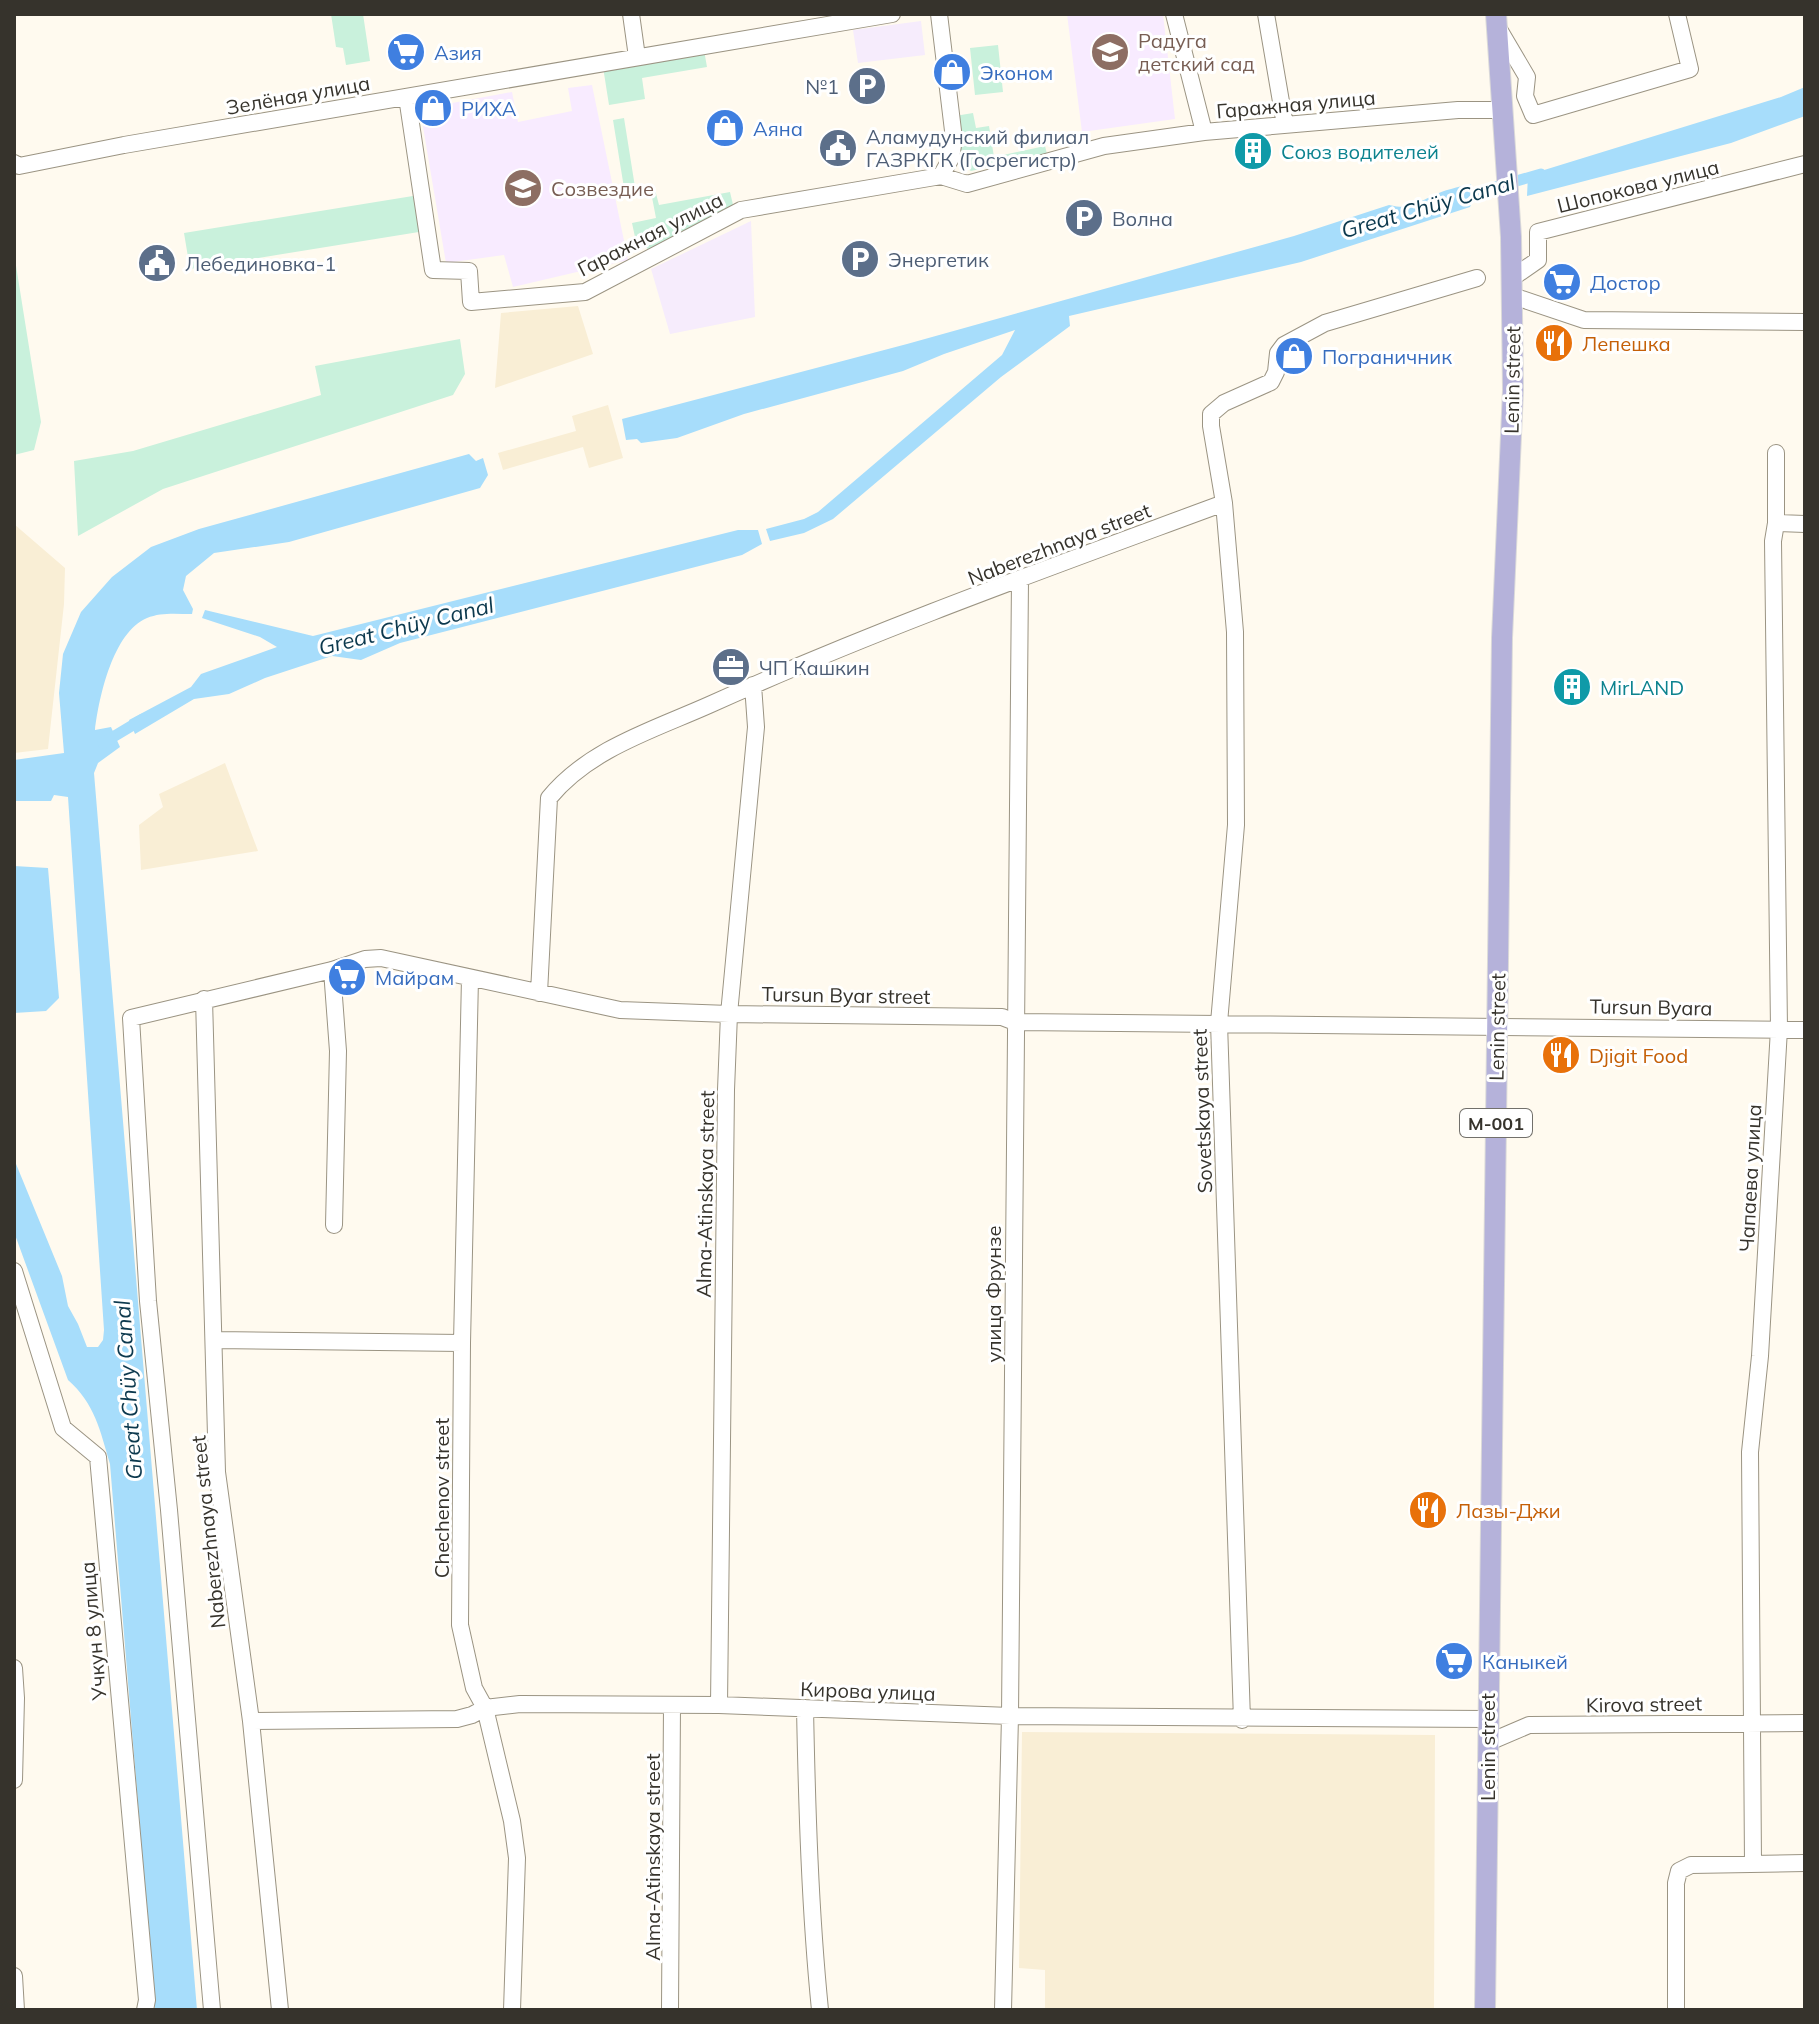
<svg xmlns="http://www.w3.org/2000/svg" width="1819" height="2024" font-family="Mulish,sans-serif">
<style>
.commercial{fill:#f6ecfc}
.built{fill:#f9eed5}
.education{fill:#f8ebff}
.green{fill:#c9f1dc}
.water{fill:#a7ddfb}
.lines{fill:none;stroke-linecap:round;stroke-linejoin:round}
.canal{stroke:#a7ddfb;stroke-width:11}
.minor-casing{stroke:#9b9483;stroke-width:18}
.major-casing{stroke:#dbdad9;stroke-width:22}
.minor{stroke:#fff;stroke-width:16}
.major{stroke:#b5b2da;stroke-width:20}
.labels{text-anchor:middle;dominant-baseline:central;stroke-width:6;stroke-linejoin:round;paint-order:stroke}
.shield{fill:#fff;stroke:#72706b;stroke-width:2}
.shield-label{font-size:18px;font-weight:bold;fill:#36332c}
.education-label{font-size:20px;fill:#785e54;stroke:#fff;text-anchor:start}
.shop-label{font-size:20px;fill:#366cbe;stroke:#fff;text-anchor:start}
.service-label{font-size:20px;fill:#4e5e75;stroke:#fff;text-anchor:start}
.street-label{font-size:20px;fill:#36332c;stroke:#fff}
.culture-label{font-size:20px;fill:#0d838f;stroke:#fff;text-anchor:start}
.food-label{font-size:20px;fill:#c56008;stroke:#fff;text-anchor:start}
.water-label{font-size:22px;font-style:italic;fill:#0c394e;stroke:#fff}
</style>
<rect width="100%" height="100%" fill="#fffaef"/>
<path class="commercial" d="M921,21L925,55L858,63L853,30Z
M751,221L755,317L670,334L651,269Z"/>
<path class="built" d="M578,306L593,354L495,388L501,313Z
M608,405L623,458L589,468L583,447L503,470L498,453L576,431L572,416Z
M14,524L65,568L64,604L48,749L14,753Z
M225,763L258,851L141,870L139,825L163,807L159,794Z
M1022,1732L1435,1735L1434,2010H1045V1970L1019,1968Z"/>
<path class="education" d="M1067,14H1163L1175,119L1082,132Z
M592,85L628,260L513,287L504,255L446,263L420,109L512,92L518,122L572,111L568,88Z"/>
<path class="green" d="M331,14H363L370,61L346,65L343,48L336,47Z
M998,45L1003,92L975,95L970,48Z
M704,50L707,67L642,78L645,99L609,105L603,67Z
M973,113L976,128L989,126L994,157L1045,146L1047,154L971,171L955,161V116Z
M624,118L635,187L624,188L613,120Z
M654,186L659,205L730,192L734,209L651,252L635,237L632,223L656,218L650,187Z
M419,195L425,231L190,269L184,233Z
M14,253L41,422L34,450L14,455Z
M460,339L465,374L453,395L163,489L78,536L74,461L133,451L321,395L315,366Z"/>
<path class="water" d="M1805,87V116L1731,143L1527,196L1528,175L1781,97Z
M1471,184L1472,202L1470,207L1301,262L1069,316L1070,326L1001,377L833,519L804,533L770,541L766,529L804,519L818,512L1002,355L1015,330L944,354L903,371L744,414L677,438L641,443L637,439L626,440L622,419L907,344L1294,236L1389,205C1411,210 1414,204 1432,196C1444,190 1458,187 1471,184Z
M469,454L476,461L483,458L488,475L480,488L289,542L214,553L186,576L183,590L193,609L192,614C177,614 161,612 147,618C113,632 99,697 95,730L111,727L120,747L98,763L94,773L197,2010H155L110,1464C100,1430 95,1404 68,1380L14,1232V1159L62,1276L68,1306L78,1324L87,1347H98L103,1340L104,1330L68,797L54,795L51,801H14V760L64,753L59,693L63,654L81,612L112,577L151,547L199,529Z
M738,530H758L762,544L742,555L400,643L361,660L332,656L265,678L229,694L194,699L135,734L129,720L191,687L201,674L277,647L260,637L202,618L205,610L313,636Z
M14,866L48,868L59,998L46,1011L14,1013Z"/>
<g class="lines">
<path class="canal" d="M1457,198L1541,174
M103,743L143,719"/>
<g class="minor-casing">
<path id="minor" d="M631,14L637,57
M939,14L954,139L951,158L941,176L967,184L1104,146L1204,132L1458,110H1504
M1174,14L1204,132
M1266,14L1285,125
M1497,26L1527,77L1525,96L1533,115L1690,69L1677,14
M407,97L433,270L469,271L471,302L585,292L741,210L941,176
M14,163L19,166L124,145L892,14
M1512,278L1538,260V232L1805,164
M1513,296L1584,320L1805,322
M1776,453V523
M1224,503L1235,632L1236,825L1219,1023L1242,1720
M332,970L338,1051L334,1225
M470,978L462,1343L460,1625L474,1688L485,1708L512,1821L517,1858L512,2010
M539,993L549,798C589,749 653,730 709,705C877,629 1051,567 1224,503L1211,426V414L1224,403L1271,382L1276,372L1278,353L1284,345L1325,323L1477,278
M204,999L217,1472L251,1721L280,2010
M14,1271L63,1428L98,1457L147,2000L145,2010
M214,1340L462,1343
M14,1668L16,1698L14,1780
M719,1705L726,1090L729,1014L756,727L753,685
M805,1708C807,1809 810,1910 820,2010
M251,1721L457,1719L472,1715L485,1708L520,1704L719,1705L1010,1716L1487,1719
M1487,1743L1529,1725L1805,1723
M1753,1863L1750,1452L1760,1356L1779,1029L1773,541L1776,523L1805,524
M14,1976L16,2010
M212,2010L169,1510L148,1301L131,1018L332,970L365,959L381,958L620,1010L729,1014L1002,1017L1015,1022L1805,1030
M670,2010L672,1705
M1003,2010L1010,1716L1020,579
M1676,2010V1883L1679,1871L1691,1865L1805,1863"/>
</g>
<g class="major-casing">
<path id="major" d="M1485,2010L1502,638L1513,390L1511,237L1496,14"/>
</g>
<use href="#minor" class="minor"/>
<use href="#major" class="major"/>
</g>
<defs>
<g id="supermarket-disc" transform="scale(2)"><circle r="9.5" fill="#3f7fe0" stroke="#fff"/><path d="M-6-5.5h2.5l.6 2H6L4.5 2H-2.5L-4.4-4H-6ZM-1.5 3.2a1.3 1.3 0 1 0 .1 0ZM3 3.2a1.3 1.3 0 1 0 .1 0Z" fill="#fff"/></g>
<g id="school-disc" transform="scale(2)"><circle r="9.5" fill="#8d6e63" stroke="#fff"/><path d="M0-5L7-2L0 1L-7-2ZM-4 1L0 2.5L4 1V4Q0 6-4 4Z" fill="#fff"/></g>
<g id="shop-disc" transform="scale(2)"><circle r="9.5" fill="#3f7fe0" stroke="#fff"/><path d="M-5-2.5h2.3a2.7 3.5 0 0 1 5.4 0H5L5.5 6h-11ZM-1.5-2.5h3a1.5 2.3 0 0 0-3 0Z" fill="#fff"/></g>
<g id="parking-disc" transform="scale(2)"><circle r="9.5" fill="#5c6f8a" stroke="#fff"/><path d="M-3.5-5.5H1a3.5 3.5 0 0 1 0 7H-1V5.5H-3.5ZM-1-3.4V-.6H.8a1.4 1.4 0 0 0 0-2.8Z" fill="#fff"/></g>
<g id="civic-disc" transform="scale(2)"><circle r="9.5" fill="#5c6f8a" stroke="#fff"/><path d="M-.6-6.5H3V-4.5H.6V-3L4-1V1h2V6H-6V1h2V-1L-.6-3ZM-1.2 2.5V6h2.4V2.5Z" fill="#fff"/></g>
<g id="building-disc" transform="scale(2)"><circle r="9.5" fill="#0f9aa8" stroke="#fff"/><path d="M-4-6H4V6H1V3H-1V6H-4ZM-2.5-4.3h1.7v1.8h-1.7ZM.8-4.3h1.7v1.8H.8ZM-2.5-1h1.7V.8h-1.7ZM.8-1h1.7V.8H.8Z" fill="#fff"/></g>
<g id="restaurant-disc" transform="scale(2)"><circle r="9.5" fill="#e8710a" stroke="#fff"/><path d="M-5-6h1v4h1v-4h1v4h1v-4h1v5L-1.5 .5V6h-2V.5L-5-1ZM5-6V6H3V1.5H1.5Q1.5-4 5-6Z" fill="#fff"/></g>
<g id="office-disc" transform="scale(2)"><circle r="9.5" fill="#5c6f8a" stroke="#fff"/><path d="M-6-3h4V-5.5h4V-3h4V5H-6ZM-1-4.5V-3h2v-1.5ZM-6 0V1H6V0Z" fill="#fff"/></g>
</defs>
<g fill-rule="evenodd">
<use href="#supermarket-disc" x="406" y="52"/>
<use href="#school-disc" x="1110" y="52"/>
<use href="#shop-disc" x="952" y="72"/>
<use href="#parking-disc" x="867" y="86"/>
<use href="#shop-disc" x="433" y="108"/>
<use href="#shop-disc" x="725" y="128"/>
<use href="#civic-disc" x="838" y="148"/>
<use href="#building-disc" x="1253" y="151"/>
<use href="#school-disc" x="523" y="188"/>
<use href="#parking-disc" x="1084" y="218"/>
<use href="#parking-disc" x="860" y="259"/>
<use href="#civic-disc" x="157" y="263"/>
<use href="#supermarket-disc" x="1562" y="282"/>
<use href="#restaurant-disc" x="1554" y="343"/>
<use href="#shop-disc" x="1294" y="356"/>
<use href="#office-disc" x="731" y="667"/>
<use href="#building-disc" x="1572" y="687"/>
<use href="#supermarket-disc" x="347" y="977"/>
<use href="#restaurant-disc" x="1561" y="1055"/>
<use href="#restaurant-disc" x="1428" y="1510"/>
<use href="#supermarket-disc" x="1454" y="1661"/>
</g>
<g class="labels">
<rect class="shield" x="1460" y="1109" width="72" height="28" rx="6"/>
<g class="shield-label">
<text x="1496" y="1123">М-001</text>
</g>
<g class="education-label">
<text x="1138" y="40">Радуга<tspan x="1138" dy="23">детский сад</tspan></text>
<text x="551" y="188">Созвездие</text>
</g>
<g class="shop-label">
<text x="434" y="52">Азия</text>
<text x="980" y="72">Эконом</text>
<text x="461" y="108">РИХА</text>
<text x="753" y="128">Аяна</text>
<text x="1590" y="282">Достор</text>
<text x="1322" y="356">Пограничник</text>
<text x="375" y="977">Майрам</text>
<text x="1482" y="1661">Каныкей</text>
</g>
<g class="service-label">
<text x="839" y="86" text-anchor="end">№1</text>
<text x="866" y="136">Аламудунский филиал<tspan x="866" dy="23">ГАЗРКГК (Госрегистр)</tspan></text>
<text x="1112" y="218">Волна</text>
<text x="888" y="259">Энергетик</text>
<text x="185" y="263">Лебединовка-1</text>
<text x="759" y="667">ЧП Кашкин</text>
</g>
<g class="street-label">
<text transform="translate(298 95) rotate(-10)">Зелёная улица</text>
<text transform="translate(1296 104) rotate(-5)">Гаражная улица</text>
<text transform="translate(1638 186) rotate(-14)">Шопокова улица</text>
<text transform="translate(650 234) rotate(-27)">Гаражная улица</text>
<text transform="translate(1512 380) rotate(-89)">Lenin street</text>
<text transform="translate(1059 544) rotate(-21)">Naberezhnaya street</text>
<text transform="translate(846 995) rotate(1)">Tursun Byar street</text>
<text transform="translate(1651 1007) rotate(1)">Tursun Byara</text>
<text transform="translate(1497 1027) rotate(-89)">Lenin street</text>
<text transform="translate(1202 1111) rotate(-92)">Sovetskaya street</text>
<text transform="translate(1750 1178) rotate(-87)">Чапаева улица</text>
<text transform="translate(705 1194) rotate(-89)">Alma-Atinskaya street</text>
<text transform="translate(993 1294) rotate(-90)">улица Фрунзе</text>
<text transform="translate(441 1498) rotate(-90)">Chechenov street</text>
<text transform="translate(208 1532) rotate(-96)">Naberezhnaya street</text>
<text transform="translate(93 1631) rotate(-95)">Учкун 8 улица</text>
<text transform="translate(868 1691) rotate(2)">Кирова улица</text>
<text transform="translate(1644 1704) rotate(-1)">Kirova street</text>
<text transform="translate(1487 1747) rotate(-90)">Lenin street</text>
<text transform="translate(652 1857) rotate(-90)">Alma-Atinskaya street</text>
</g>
<g class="culture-label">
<text x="1281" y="151">Союз водителей</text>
<text x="1600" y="687">MirLAND</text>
</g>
<g class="food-label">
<text x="1582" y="343">Лепешка</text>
<text x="1589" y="1055">Djigit Food</text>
<text x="1456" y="1510">Лазы-Джи</text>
</g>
<g class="water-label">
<text transform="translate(1428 206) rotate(-16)">Great Chüy Canal</text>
<text transform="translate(406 626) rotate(-14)">Great Chüy Canal</text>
<text transform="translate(128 1390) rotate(-94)">Great Chüy Canal</text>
</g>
</g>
<rect width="1819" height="2024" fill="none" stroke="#36332c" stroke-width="32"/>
</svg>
